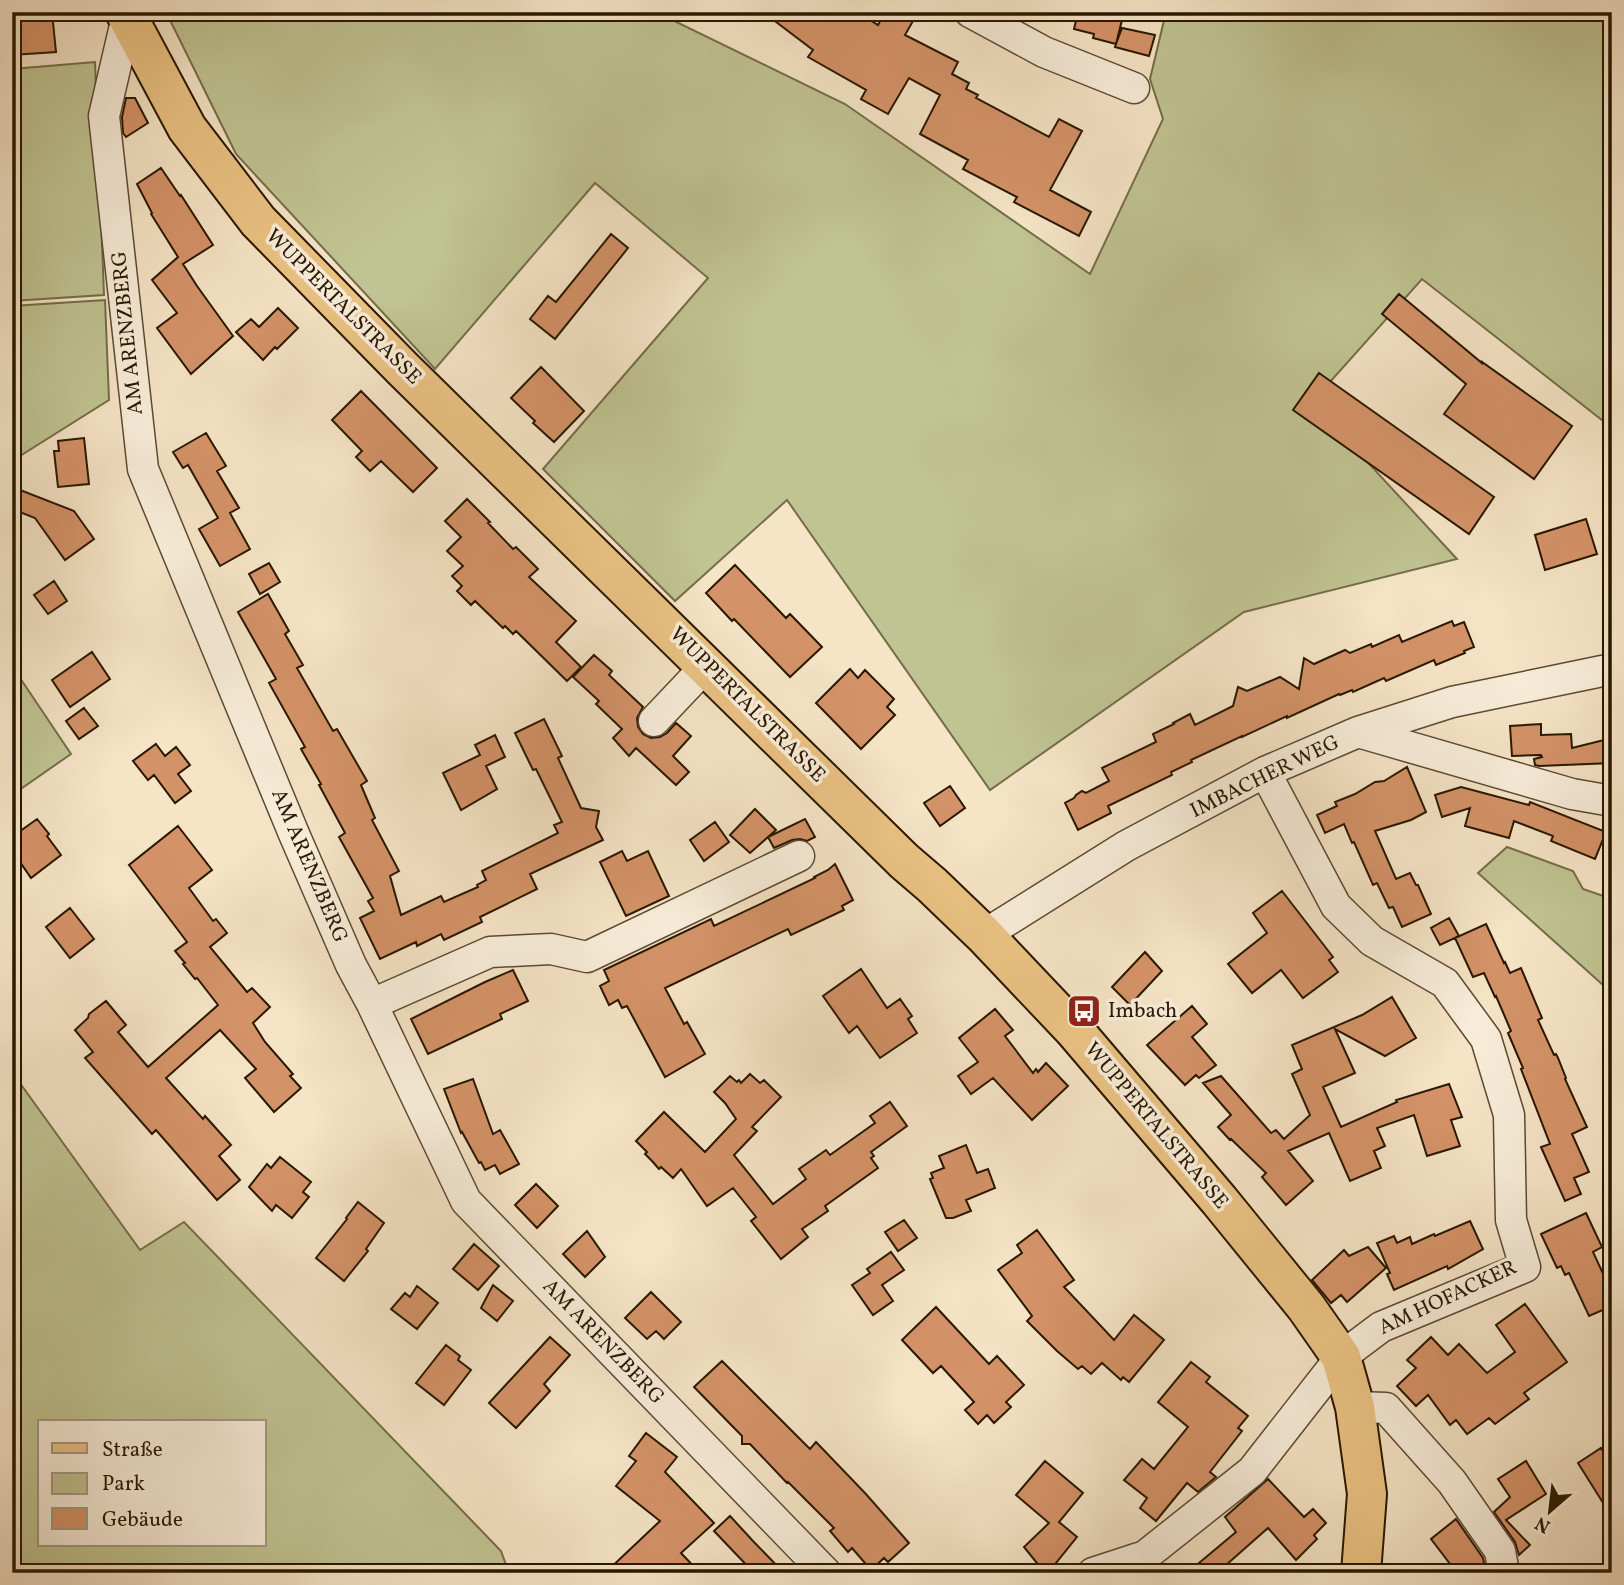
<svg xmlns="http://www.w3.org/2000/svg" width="1624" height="1585" font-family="Vollkorn,serif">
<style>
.green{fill:#c0c392;stroke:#746d49;stroke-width:2;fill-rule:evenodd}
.building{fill:#d49268;stroke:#281700;stroke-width:2}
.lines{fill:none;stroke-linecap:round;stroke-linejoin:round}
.minor-casing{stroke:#5b4a32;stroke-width:33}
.major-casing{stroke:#281700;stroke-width:42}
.minor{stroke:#f8edda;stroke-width:30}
.major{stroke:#eac283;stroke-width:38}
.labels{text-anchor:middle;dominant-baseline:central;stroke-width:7;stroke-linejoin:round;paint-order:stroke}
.street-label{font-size:21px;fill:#281700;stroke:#f8edda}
.poi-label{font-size:21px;fill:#281700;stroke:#f8edda;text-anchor:start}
</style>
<rect width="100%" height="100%" fill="#f5e4c6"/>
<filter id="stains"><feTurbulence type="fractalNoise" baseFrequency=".00286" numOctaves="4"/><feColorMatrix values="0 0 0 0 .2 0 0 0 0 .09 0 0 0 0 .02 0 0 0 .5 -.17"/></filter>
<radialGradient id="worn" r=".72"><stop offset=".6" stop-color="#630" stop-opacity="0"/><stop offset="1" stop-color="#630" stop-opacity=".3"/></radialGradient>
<path class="green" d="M166,12H656L845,104L1090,274L1163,119L1150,79L1166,12H1612V428L1422,279L1312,402L1457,559L1244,612L990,790L787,500L675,601L543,469L708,278L595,183L435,369L236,154Z
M95,62L104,295L12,301V69Z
M105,300L109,400L12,461V306Z
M12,666L71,754L12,795Z
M1507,847L1573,871L1583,889L1612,899V1023L1603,985L1478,873Z
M12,1072L140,1250L184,1222L501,1551L509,1573H12ZM40,1422H264V1545H40Z"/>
<path class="building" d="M30,12H52L56,52L12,55V14Z
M763,12H857L878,25L885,12H897L913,21L905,35L958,62L952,74L969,83L966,89L978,95L976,98L1049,137L1059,119L1082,131L1050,190L1091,212L1079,236L1014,202L1017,197L963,169L968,160L920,134L940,95L909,78L888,114L861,99L866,90L808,57L813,50Z
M1078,12H1124L1116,44L1122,28L1155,35L1149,56L1115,47L1116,44L1093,38L1094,34L1074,29Z
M126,98H135L148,123L126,137L123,133L122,117Z
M161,168L180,196L181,195L213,245L183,264L197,286L233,336L191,374L157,328L177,313L152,280L178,257L151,214L152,213L137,184Z
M611,234L628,248L555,339L530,319L548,296L556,302Z
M1399,294L1482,363V362L1572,426L1534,479L1444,414L1466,384L1382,314Z
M278,308L298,328L277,349L275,347L263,360L236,332L251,319L259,327Z
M541,367L584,411L554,442L533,423L535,421L511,398Z
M1319,373L1494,497L1469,534L1293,410Z
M361,391L437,468L413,492L381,461L370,471L356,457L362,451L332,420Z
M206,433L226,466L217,471L239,508L230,513L250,549L220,566L199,529L218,518L188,465L183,468L173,452Z
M84,438L89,484L58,487L54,451H59L58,441Z
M20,490L74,511L94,539L65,560L35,518L12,509Z
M467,499L490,522L488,523L513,549L516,547L538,569L529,577L576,621L556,642L581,667L567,681L516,631L513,634L505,626L503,628L475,601L471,605L457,591L462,586L452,576L463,566L447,551L461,537L445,521Z
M1586,519L1597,554L1545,570L1535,535Z
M269,563L280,582L260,594L249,574Z
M735,565L786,618L790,614L822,647L790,677L734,619L732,621L706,593Z
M54,581L67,601L48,614L34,595Z
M268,594L289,631L285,634L303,665L297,668L333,731L337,729L367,781L361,785L375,818L372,820L399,871L390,876L401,915L441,896L444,902L478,887L477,885L486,880L482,871L558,833L554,825L562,822L536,769L533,770L515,733L544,719L562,756L558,758L581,808L599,811L596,827L603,840L530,874L537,889L480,917L482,922L444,940L441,934L417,946L416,942L380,959L360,918L374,911L368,901L373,898L339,837L345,833L319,785L321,784L301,749L305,747L269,683L276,679L238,612Z
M1452,621L1454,626L1464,622L1474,647L1464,651L1465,653L1436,665L1434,660L1386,681L1384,678L1353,692L1352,690L1340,695L1339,694L1287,718V716L1242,737V736L1191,760L1192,762L1171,772L1172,775L1108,806L1111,813L1078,830L1065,803L1074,798L1076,795L1082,791L1086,793L1109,781L1102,768L1156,742L1153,734L1174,724L1173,723L1190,714L1195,725L1233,706L1238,687L1247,691L1280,677L1299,689L1304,658L1314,664L1345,650L1350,653L1371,644L1372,647L1399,635L1402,642Z
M92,652L110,679L70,707L52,680Z
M594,655L612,671L609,675L643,707L637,718L638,727L643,734L651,738L660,737L667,733L676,723L691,736L673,756L689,772L676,785L636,748L629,756L613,738L622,729L596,704L599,701L573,677Z
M850,669L858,678L865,670L894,699L887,707L895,715L861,749L816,703Z
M84,708L98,726L79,739L66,721Z
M1541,724V735L1571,734L1572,748L1612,738V763L1539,766L1535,765L1534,759L1542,757L1541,755L1512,756L1510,726Z
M495,735L505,757L486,766L497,789L461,810L443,773L480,755L475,745Z
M156,744L165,756L176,747L190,765L178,774L191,791L175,803L154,775L148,780L133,761Z
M1407,767L1426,812L1411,820L1375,831L1396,879L1410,873L1416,885H1418L1431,914L1402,927L1393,907L1389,908L1377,883L1373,885L1354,842L1352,843L1344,824L1325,833L1317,815L1337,806L1335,802L1355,794L1375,782L1384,781Z
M950,786L965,808L940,826L924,803Z
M1461,787L1529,805L1530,802L1606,832L1595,859L1551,841L1553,836L1514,821L1509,838L1465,826L1470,808L1442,817L1435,795Z
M755,809L776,830L750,853L730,835Z
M37,819L49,834L47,836L61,855L31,878L22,865L12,872V842L21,835L19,832Z
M805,819L815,837L807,841L800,839L792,840L774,848L768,837Z
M715,822L729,842L704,861L690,840Z
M178,826L212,870L189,888L213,921L216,919L227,933L210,947L247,992L252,988L270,1007L253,1023L265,1042L293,1074L290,1076L301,1088L274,1112L245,1078L256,1069L220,1030L166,1078L203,1119L205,1116L231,1145L219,1156L240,1180L217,1200L156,1130L152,1134L85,1058L93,1052L75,1030L88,1018L89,1014L106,1001L126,1025L118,1032L148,1067L218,1005L197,978L195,979L183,964L185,963L175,951L187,942L129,865Z
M622,851L627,861L648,851L669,896L626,916L600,862Z
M835,864L853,900L842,906L844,910L791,935L788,929L665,988L684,1024L687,1022L705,1054L665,1077L627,1006L622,1008L618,1000L609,1005L600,986L609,981L604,970L711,919L714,926L815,878L814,877L828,870Z
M1282,891L1333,957L1329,960L1338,972L1303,998L1281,970L1252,993L1228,964L1267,933L1253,913Z
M70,908L94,939L70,958L46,927Z
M1449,918L1459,936L1440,945L1431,928Z
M1486,924L1504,963L1505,962L1510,973L1521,968L1542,1018L1538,1020L1554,1055L1556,1054L1558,1058L1566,1078L1565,1079L1587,1127L1572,1134L1589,1172L1574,1178L1581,1194L1565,1201L1541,1147L1550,1144L1521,1069L1523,1068L1508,1033L1511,1031L1496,996L1495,997L1484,973L1473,977L1455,938Z
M1145,952L1162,971L1130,1005L1112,987Z
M861,969L887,1008L900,999L912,1016L908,1019L917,1033L880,1058L857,1026L849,1033L823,996Z
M513,970L528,1001L500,1014L502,1019L428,1054L411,1019L485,982Z
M1392,997L1416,1038L1385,1056L1335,1029L1355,1073L1323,1087L1341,1127L1397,1102L1396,1100L1449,1084L1462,1117L1451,1120L1460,1146L1427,1156L1414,1115L1377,1128L1385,1146L1374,1151L1381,1168L1350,1181L1329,1133L1288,1151L1313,1181L1286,1205L1262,1177L1266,1173L1231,1139L1230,1140L1218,1127L1231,1115L1203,1083L1221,1076L1271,1133L1276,1130L1284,1139L1310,1115L1292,1074L1302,1069L1292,1045L1362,1015Z
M1192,1006L1207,1024L1192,1037L1216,1065L1199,1078L1196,1075L1185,1085L1147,1045Z
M995,1009L1013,1030L1005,1036L1033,1073L1036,1069L1038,1072L1046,1063L1068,1086L1032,1120L993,1078L971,1094L958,1076L978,1062L959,1038Z
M750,1074L760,1083L764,1080L781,1097L752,1127L757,1131L734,1155L773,1204L806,1179L799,1169L826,1150L830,1155L875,1123L870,1116L890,1102L907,1126L871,1152L874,1156L871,1158L878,1168L825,1206L828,1211L802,1229L808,1237L781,1259L751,1221L756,1217L733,1188L707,1206L681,1169L673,1178L661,1167L659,1169L652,1161L645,1154L647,1152L636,1141L664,1112L705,1152L736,1119L725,1103L714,1092L730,1076L737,1082L739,1080L741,1083Z
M473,1079L493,1134L500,1130L519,1164L500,1174L495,1165L485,1170L481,1162L479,1163L462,1132L461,1133L444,1089Z
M966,1145L977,1173L988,1169L995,1188L966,1200L971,1211L953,1218H946L930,1179L933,1178L931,1173L944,1168L939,1156Z
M280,1157L311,1182L303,1192L309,1197L292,1218L276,1205L272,1211L249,1187L267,1164L271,1168Z
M536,1184L558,1206L537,1228L515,1205Z
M358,1202L384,1223L366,1249L368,1251L344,1281L316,1258L347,1219L346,1218Z
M1586,1213L1602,1247L1593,1252L1612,1293V1306L1589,1316L1569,1273L1565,1275L1561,1266L1557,1268L1541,1234Z
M904,1220L917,1238L898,1251L885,1232Z
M1470,1221L1483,1249L1448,1269L1447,1266L1394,1290L1387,1274L1390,1273L1377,1243L1394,1236L1397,1243L1410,1237L1412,1244L1434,1234L1435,1236Z
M1037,1230L1074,1280L1064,1287L1114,1340L1134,1315L1164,1340L1129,1382L1123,1377L1121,1380L1102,1363L1091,1374L1082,1366L1078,1369L1057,1351L1027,1321L1032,1316L998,1270L1022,1253L1017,1245Z
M587,1231L605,1257L585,1277L563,1254Z
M474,1244L499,1266L478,1290L453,1269Z
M1368,1247L1386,1268L1347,1302L1341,1295L1331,1303L1312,1280L1344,1250L1349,1256Z
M891,1252L904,1270L882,1285L893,1301L873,1315L852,1285L870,1273L867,1269Z
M493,1285L513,1301L497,1321L481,1308Z
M417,1286L438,1303L417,1329L391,1309L405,1293L410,1297Z
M651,1292L681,1322L664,1339L656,1331L647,1339L625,1318Z
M1525,1304L1567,1362L1524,1393L1529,1399L1495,1424L1489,1418L1467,1434L1456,1420L1450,1425L1428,1395L1416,1406L1397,1386L1416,1368L1407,1360L1431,1337L1448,1355L1459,1344L1487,1373L1515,1352L1496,1325Z
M936,1307L989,1364L997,1356L1024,1385L1006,1402L1011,1407L994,1423L987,1415L978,1424L965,1410L974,1402L941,1366L933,1373L902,1340Z
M550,1337L570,1355L544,1384L550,1391L516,1428L489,1403Z
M446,1345L460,1356L458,1360L471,1370L444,1405L416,1383Z
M722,1361L810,1449L816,1442L865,1493L909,1543L888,1562L884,1558L871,1570L852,1548L848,1552L830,1531L834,1528L788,1482L787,1483L750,1444H742V1436L694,1387Z
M1191,1362L1210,1377L1206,1382L1248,1416L1238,1428L1242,1431L1210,1472L1216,1477L1198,1492L1187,1483L1156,1521L1140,1508L1147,1498L1124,1480L1142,1459L1154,1469L1188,1427L1158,1402Z
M646,1433L677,1457L665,1472L714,1523L681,1553L700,1573H605L660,1521L616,1486L636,1461L629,1456Z
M1601,1448L1612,1466V1517L1578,1463Z
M1045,1461L1083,1493L1059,1522L1077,1537L1048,1573H1045L1024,1547L1049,1523L1016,1495Z
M1526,1461L1546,1494L1506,1520L1530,1545L1519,1555L1515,1542L1494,1512L1510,1497L1498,1479Z
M1268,1479L1304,1517L1313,1509L1326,1523L1314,1535L1317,1539L1296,1560L1268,1528L1217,1573H1187L1236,1532L1225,1517Z
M730,1516L753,1541L784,1573H754L714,1531Z
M1456,1519L1483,1558L1486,1573H1457L1431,1539Z"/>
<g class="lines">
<g class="minor-casing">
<path id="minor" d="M970,12L1044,52L1134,88
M127,17L104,116L143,469L294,834L351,965L372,1004L466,1201L826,1573
M654,721L707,665
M1358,732L1572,794L1612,801
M984,935L1126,846L1265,772L1358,732L1452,702L1612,669
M372,1004L490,952L551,949L587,957L799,856
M1355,1407L1386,1408L1452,1482L1500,1551L1504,1573
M1093,1573L1145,1556L1252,1471L1341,1357L1381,1327L1525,1267L1511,1220L1509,1115L1486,1039L1445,983L1372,941L1336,906L1265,772"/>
</g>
<g class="major-casing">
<path id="major" d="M125,12L187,128L258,221L403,369L904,861L932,885L984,935L1074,1030L1219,1200L1306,1307L1341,1357L1355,1407L1367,1494L1361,1573"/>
</g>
<use href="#minor" class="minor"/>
<use href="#major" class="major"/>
</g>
<defs>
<g id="bus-square" transform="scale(1.75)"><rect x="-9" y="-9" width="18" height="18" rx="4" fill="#8f2418" stroke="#f8edda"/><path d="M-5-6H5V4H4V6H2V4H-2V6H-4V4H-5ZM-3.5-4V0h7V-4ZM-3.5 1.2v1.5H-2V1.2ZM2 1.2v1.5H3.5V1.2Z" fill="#fff"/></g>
</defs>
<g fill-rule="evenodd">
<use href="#bus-square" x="1084" y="1011"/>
</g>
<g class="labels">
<g class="street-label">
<text transform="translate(343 307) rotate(45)">WUPPERTALSTRASSE</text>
<text transform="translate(128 333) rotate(-96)">AM ARENZBERG</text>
<text transform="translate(747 705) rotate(45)">WUPPERTALSTRASSE</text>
<text transform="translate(1265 777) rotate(-26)">IMBACHER WEG</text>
<text transform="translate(309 866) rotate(67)">AM ARENZBERG</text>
<text transform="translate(1156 1126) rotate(50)">WUPPERTALSTRASSE</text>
<text transform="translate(1448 1298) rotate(-25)">AM HOFACKER</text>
<text transform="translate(603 1342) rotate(46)">AM ARENZBERG</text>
</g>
<g class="poi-label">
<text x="1108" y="1011">Imbach</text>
</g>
</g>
<rect width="1624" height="1585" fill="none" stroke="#f5e4c6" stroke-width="42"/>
<rect x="14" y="14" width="1596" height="1557" fill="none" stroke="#281700" stroke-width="3.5"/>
<rect x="21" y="21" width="1582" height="1543" fill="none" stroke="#281700" stroke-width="2"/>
<rect x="38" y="1420" width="228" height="126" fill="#f8edda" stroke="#a59783" stroke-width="2"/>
<rect x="52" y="1443" width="35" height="10" fill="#eac283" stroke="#a59783" stroke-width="2"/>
<text x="102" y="1456" font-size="21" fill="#281700">Straße</text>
<rect x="52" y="1473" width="35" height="21" fill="#c0c392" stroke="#a59783" stroke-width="2"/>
<text x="102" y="1490" font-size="21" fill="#281700">Park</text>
<rect x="52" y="1508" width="35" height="21" fill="#d49268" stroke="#a59783" stroke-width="2"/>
<text x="102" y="1526" font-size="21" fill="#281700">Gebäude</text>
<g transform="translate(1550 1511) rotate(208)" stroke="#f8edda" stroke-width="5" paint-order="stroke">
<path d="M0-5L12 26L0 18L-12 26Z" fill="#281700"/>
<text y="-10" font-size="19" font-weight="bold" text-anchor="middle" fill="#281700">N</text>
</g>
<rect width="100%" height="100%" filter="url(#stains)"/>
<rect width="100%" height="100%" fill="url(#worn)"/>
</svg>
